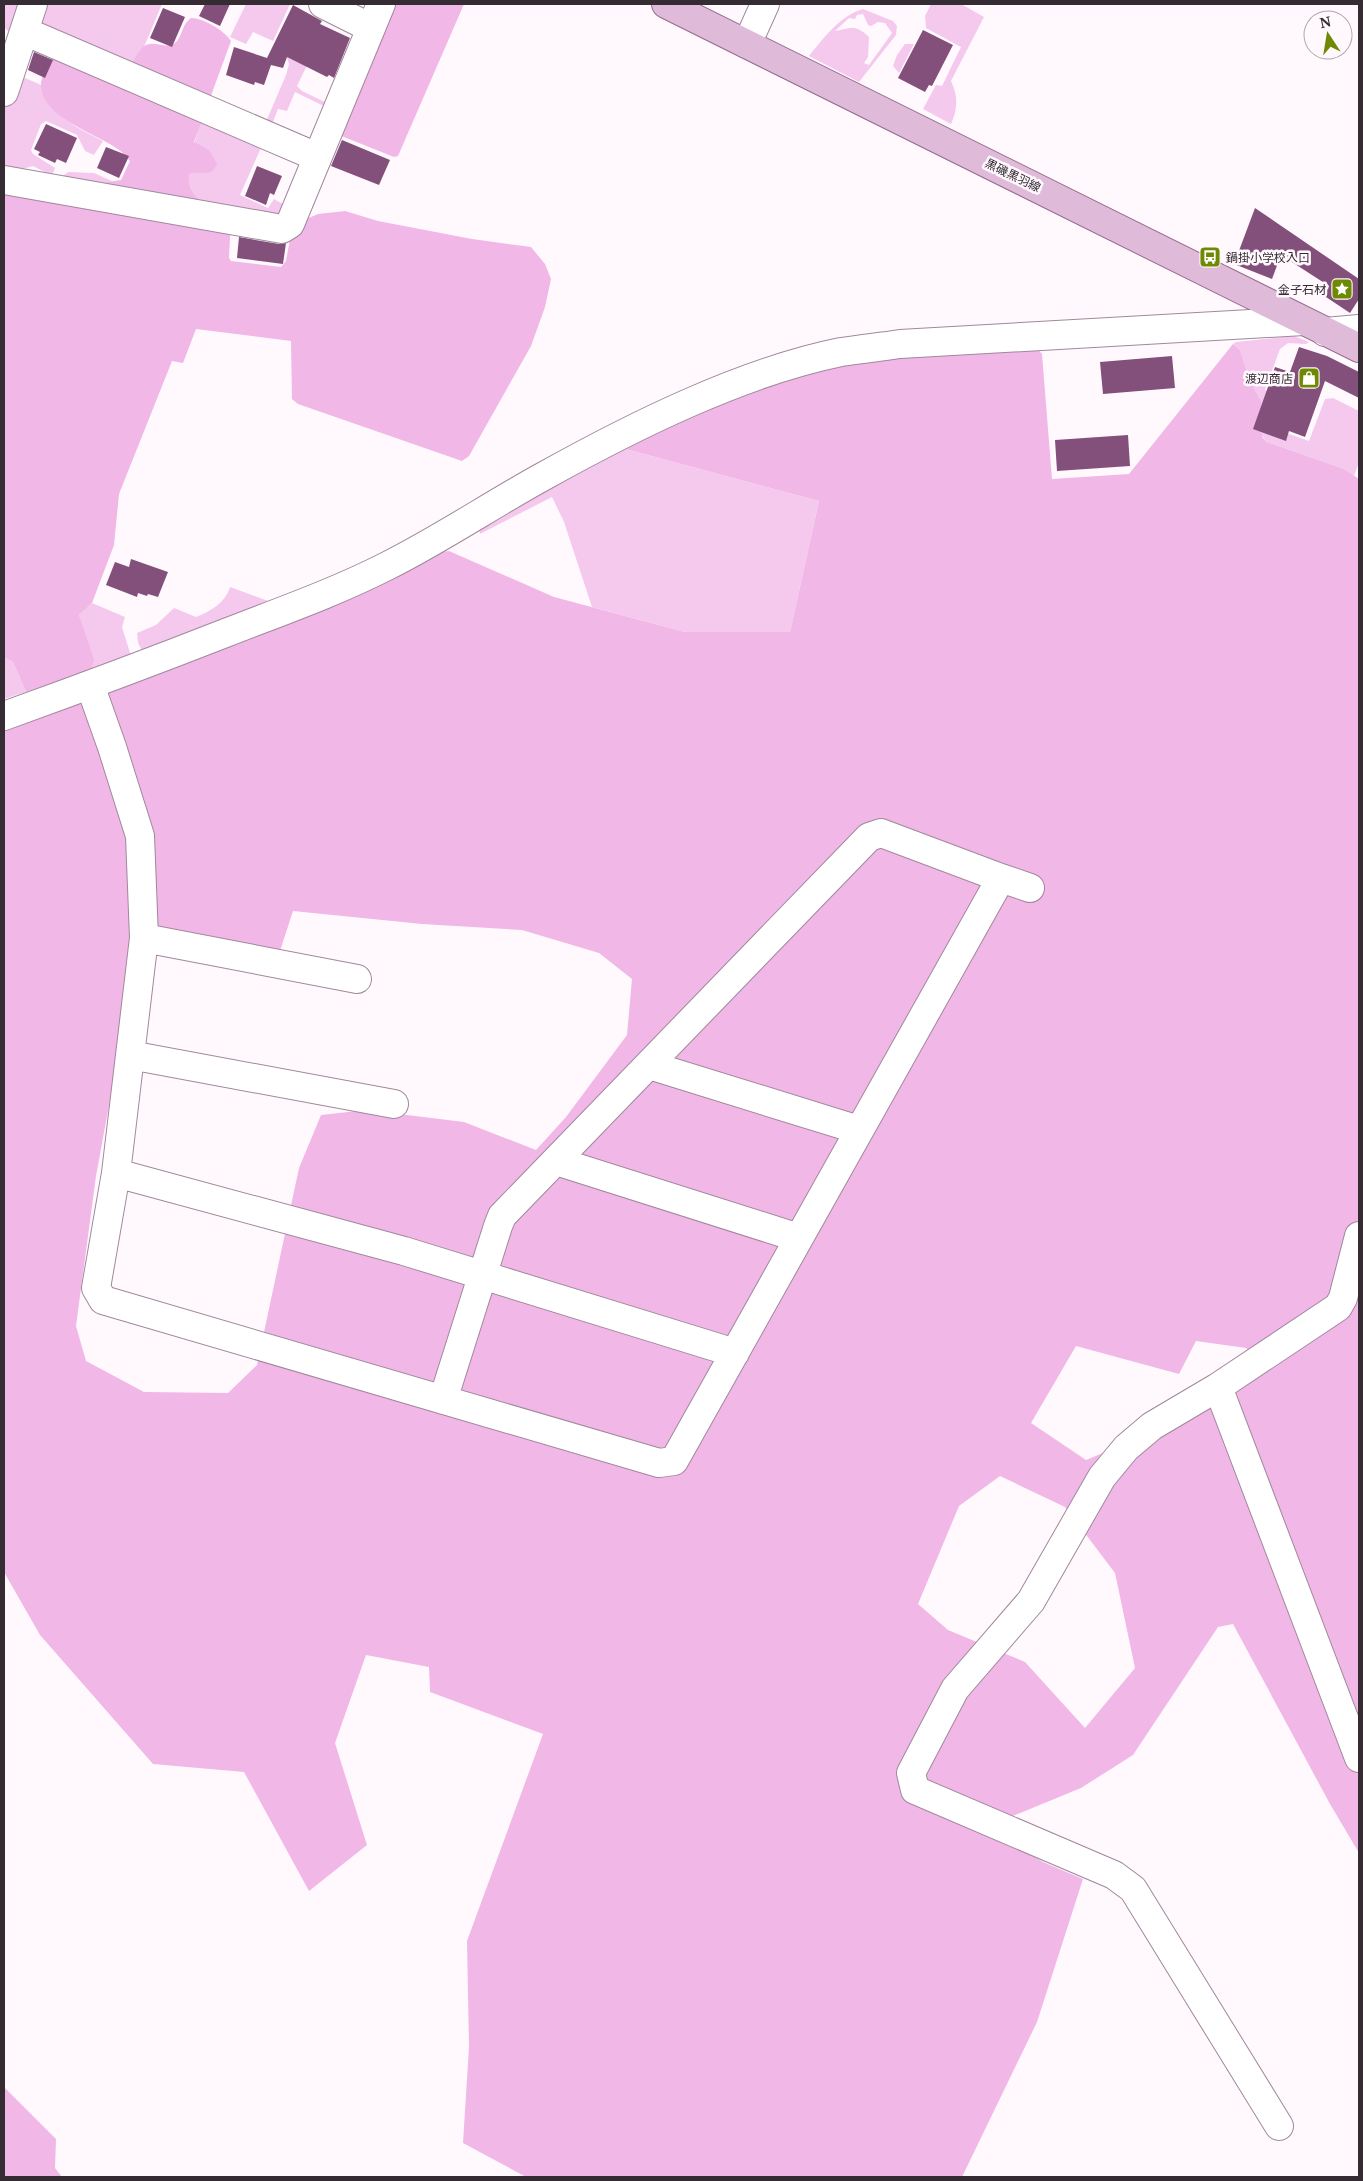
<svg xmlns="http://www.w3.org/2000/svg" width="1363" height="2181" font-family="'Noto Serif','Noto Sans JP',serif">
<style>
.green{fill:#f5c8ed;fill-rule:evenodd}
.forest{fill:#f1b7e7;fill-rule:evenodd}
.building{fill:#83507b}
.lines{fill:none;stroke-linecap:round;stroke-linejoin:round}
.minor-casing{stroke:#a0889c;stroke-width:30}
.major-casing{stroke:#956b8e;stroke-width:30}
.minor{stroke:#fff;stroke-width:28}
.major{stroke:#dfbbd9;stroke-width:28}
.labels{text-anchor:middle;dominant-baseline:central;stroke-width:5;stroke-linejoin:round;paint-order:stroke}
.street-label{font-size:12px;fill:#352b33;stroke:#fff9fe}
.poi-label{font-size:12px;fill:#352b33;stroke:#fff9fe;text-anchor:end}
</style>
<rect width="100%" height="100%" fill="#fff9fe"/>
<path class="green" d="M4,4H26L15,36L4,28Z
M38,4H162L144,47L129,70L34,27Z
M246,4H290L273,41L253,32L246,44L230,37Z
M931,4H961L984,17L951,81C958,96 958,108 951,124L923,109L936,85L942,86L961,47L926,28L925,16Z
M863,9L893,21L897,26L896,35L859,82L809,56C824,38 839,16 863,9ZM863,14L868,25L871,26L878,22L885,23L892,33L869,65L864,63L868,57L869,37C856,24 851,28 835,31L849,18L855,19L857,15Z
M319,41L297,86L302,91L329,104L330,109L295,92L287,111L278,109L271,127L265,124L286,75L289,64L286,55Z
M905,44H914L899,73L893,66L897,55Z
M16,74L41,85C48,115 78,128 103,141L94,155L85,151L77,135L46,121L41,124L31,150L33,154L55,168L53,173L49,174L33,166L4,174V110Z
M203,113L264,141L240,195L268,208L274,199L290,208L285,219C266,217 241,217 223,212C211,208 191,197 188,185C185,169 199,129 203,113Z
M68,172L94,173L114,182L88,185L62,177Z
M1294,336L1309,342L1306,344L1288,343L1280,349L1265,390L1284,398L1275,429L1309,441L1325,399L1333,398L1359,411V462L1354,476L1344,469L1267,442L1262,436L1261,401L1250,381L1240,350L1233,344L1236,342Z
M622,448L819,501L790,632H685L592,607L564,522L552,497L480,534L479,528Z
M230,587L276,604L142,651L138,643L137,633L156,625L174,608L196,617C211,611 225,603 230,587Z
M92,603L125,617L122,627L131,656L91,670L79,615Z
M4,657L13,662L26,692L4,699Z"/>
<path class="forest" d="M368,4H464L398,156L394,157L339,135Z
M191,18C203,18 224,30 231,41L194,142L209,150L217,164L213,171C204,175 198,171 189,174C185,199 211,206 231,216L229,258L231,261L281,267L286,261L290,239L304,220L318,214L345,211L378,221L472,239L531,247L545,264L551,279L545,307L531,346L469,456L462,461L298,404L292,399L291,341L196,329L183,363L172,361L119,494L114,545L92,603L79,615L94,660L91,670L26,692L13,662L4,657V183L88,185L121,180L130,161C126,157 123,152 119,150C97,133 43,119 41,86C40,77 50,63 53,54L124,77C130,68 136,54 143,47C153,38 167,52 177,41C183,34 182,24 191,18Z
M1233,344L1240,350L1250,381L1261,401L1262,437L1267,442L1344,469L1359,479V1853L1330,1804L1233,1624L1218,1627L1133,1755L1081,1788L986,1827L1043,1862L1083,1879L1037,2022L962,2177H526L463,2143L469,2047L467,1941L543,1734L430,1692L429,1667L366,1655L335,1743L367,1845L309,1891L244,1772L153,1764L40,1635L4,1572V726L438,552L449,551L554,597L685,632H790L819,501L622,448L724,398L844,359L1037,348L1042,354L1052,479L1129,474ZM293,911L422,924L522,930L599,953L632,979L627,1035L566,1117L536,1150L464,1122L366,1110L321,1115L299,1168L257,1365L228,1393L144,1392L86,1361L76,1326L96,1176L114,1078L135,928L279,954ZM1196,1341L1246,1348L1261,1367L1146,1435L1086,1460L1031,1423L1076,1346L1179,1374ZM1000,1476L1065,1507L1115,1573L1135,1668L1085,1728L1025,1662L948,1630L918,1604L959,1506Z
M4,2087L56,2139L55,2168L62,2177H4Z"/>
<path class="building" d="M205,4H230L220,26L199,16Z
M293,5L322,21L320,24L350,38L334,78L329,75L327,77L287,57L283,68L271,65L264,85L255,82L254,85L226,75L234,47L267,58Z
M163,8L185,17L172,47L150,38Z
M923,30L953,45L932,86L929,85L925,92L898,78Z
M34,52L53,60L45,78L28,70Z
M46,124L77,138L66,163L57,159L55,163L38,155L40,152L34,149Z
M342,140L390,160L379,185L331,166Z
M106,147L129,156L119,178L97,168Z
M257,166L282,176L274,195L270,193L266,205L245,196Z
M1255,208L1359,279V299L1350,313L1323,295L1329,286L1281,255L1272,279L1234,264Z
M239,237L279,244L286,243L283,264L237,258Z
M1299,347L1327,356L1359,372V398L1325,381L1305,437L1289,431L1286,441L1253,429L1275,367L1290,372Z
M1172,356L1175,388L1103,394L1100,362Z
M1128,435L1130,466L1057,471L1055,440Z
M131,559L168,572L158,597L148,594L147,596L138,593L137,597L106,585L115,562L129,567Z"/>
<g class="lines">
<g class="minor-casing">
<path id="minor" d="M323,4L371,28
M24,31L317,157
M747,44L765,4
M4,92L33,4
M4,180L282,229L290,224L381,4
M1325,332L1359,329
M90,685L112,747L140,836L144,938L116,1173L96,1288L103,1300L659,1463L674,1461L1001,878L881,833L869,837L502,1216L498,1226L443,1400
M4,716C79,689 154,661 228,632C282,611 336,592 387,566C441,539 491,505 544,476C632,427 742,372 841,352C860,349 880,347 900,344L1304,321
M1001,878L1030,888
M144,938L357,979
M130,1055L394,1104
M649,1065L859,1130
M556,1161L799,1238
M116,1173L404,1251L735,1353
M1359,1236L1343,1298L1338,1307L1218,1387L1359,1758
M1218,1387L1152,1426L1126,1448L1102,1477L1031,1601L955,1689L911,1773L915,1790L1114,1875L1133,1889L1279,2126"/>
</g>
<g class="major-casing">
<path id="major" d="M666,4L1359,348"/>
</g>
<use href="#minor" class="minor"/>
<use href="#major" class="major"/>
</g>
<defs>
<g id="bus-square" transform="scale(1.125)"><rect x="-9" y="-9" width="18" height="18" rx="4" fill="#6f8a02" stroke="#fff9fe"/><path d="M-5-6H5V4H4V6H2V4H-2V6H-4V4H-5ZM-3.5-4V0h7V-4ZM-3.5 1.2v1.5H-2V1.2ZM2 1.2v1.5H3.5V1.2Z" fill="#fff"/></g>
<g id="sight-square" transform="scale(1.125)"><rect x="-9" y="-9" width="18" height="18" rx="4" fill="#6f8a02" stroke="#fff9fe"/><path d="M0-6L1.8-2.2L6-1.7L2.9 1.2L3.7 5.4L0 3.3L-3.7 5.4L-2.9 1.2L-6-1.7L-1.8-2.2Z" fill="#fff"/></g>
<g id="shop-square" transform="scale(1.125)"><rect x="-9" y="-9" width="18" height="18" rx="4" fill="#6f8a02" stroke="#fff9fe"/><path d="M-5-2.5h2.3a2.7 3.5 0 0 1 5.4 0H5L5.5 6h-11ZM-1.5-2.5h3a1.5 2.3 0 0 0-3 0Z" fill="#fff"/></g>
</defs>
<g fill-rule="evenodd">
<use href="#bus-square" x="1210" y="257"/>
<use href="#sight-square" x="1342" y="289"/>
<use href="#shop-square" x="1309" y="378"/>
</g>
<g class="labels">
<g class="street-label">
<text transform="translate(1013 175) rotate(26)">黒磯黒羽線</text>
</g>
<g class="poi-label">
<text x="1226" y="257" text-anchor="start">鍋掛小学校入口</text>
<text x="1326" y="289">金子石材</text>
<text x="1293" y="378">渡辺商店</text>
</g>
</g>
<rect width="1363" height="2181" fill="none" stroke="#352b33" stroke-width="10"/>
<g transform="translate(1328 35) rotate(348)"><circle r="24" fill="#fff9fe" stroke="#aea7ad"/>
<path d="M0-4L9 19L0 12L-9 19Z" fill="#6f8a02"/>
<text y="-8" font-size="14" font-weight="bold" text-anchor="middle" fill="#352b33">N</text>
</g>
</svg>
